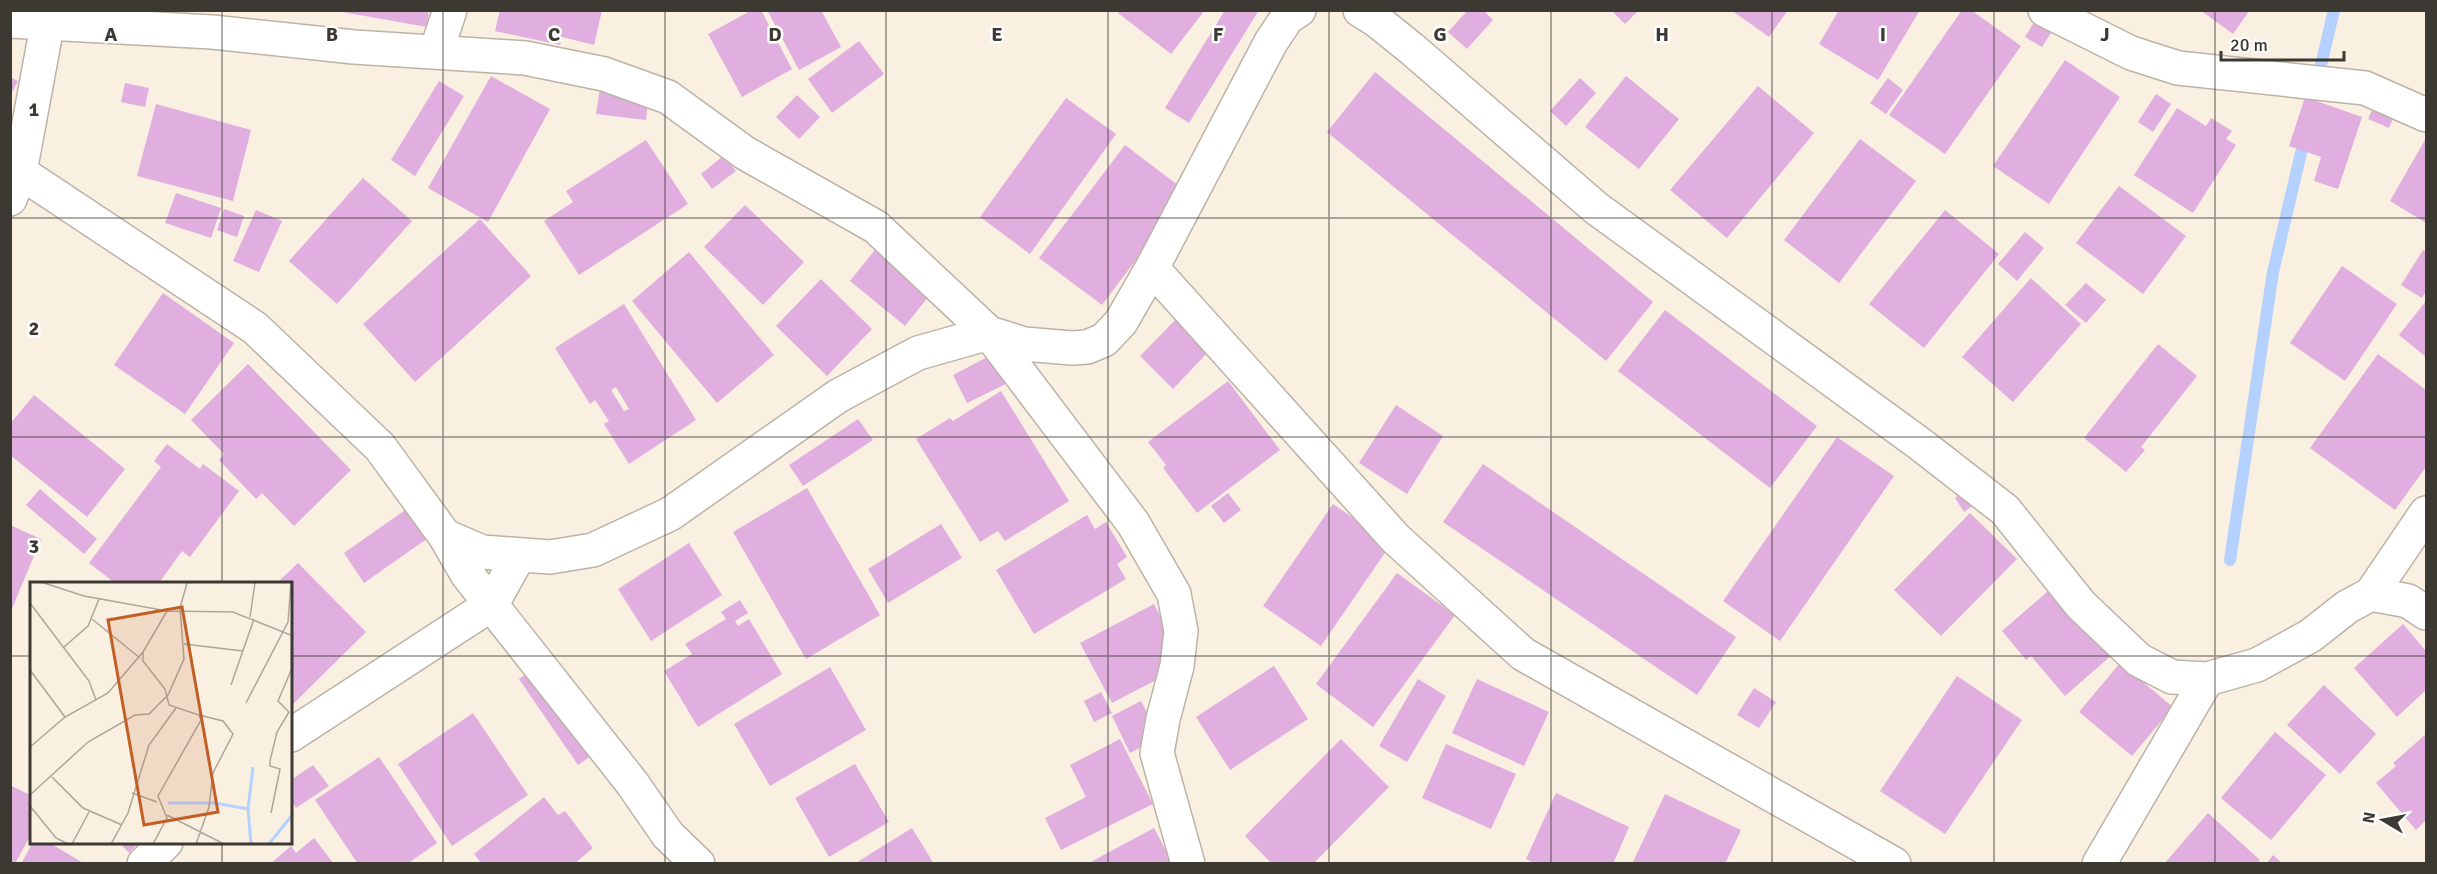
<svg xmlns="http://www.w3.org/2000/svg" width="2437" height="874" font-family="Signika,sans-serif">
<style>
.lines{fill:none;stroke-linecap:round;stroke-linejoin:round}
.stream{stroke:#b4d1ff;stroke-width:12}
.building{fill:#e1aee0;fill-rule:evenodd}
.minor-casing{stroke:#bcb3a6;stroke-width:36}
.minor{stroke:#fff;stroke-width:33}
.grid{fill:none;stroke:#3c3832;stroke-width:1.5;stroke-opacity:0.55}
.inset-river{fill:none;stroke:#b4d1ff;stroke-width:3}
.inset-road{fill:none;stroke:#ada69b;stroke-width:1.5}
.view{fill:#c25f27;fill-opacity:0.15;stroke:#c25f27;stroke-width:3}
.inset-edge{fill:none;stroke:#3c3832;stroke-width:3}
.grid-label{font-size:20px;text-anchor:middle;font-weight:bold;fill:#3c3832;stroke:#fff;stroke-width:5;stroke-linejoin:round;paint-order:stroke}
</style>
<rect width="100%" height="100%" fill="#f9f0e1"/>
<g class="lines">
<path class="stream" d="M2309,116L2334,10
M2230,560L2273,272L2305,136"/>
</g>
<path class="building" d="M331,10H429L427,27Z
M500,10H602L594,45L562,37L560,45L495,31Z
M752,10H761L792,69L742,97L708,34Z
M767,10H821L841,47L799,70Z
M1120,10H1205L1171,54L1118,13Z
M1225,10H1259L1189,123L1165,108Z
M1468,10H1483L1493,20L1467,49L1448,32Z
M1611,10H1639L1625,24Z
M1731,10H1788L1769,37Z
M1839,10H1920L1878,80L1819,44Z
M1962,10H1971L2021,46L1945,154L1889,115Z
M2200,10H2250L2233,34Z
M2039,14L2056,25L2042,47L2025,37Z
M859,41L884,74L832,113L808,79Z
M2065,60L2120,97L2049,204L1993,166Z
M1375,72L1653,302L1606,361L1327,132Z
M491,76L550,109L488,222L428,188Z
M1626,76L1679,119L1639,169L1585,127Z
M10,77L18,81L10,96Z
M1580,78L1596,93L1566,126L1550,111Z
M1888,78L1903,90L1886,114L1870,103Z
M439,81L464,96L415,176L391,160Z
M125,83L149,88L145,107L121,102Z
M1758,86L1814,133L1727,238L1670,190Z
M600,88L649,94L646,120L596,114Z
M2380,92L2400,101L2389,128L2368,119Z
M2156,94L2171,104L2153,132L2138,122Z
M797,95L820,117L799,139L776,117Z
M2305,97L2362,117L2338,189L2314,181L2321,157L2289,146Z
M1066,98L1116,134L1030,254L980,217Z
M156,104L251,130L233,201L137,176Z
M2177,108L2206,126L2211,118L2232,131L2226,139L2236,145L2193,213L2134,175Z
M2426,138V223L2390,201Z
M1860,139L1916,181L1839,283L1784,240Z
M646,140L688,204L579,275L544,221L573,202L566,191Z
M1125,145L1187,192L1102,305L1039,258Z
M723,156L736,171L712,189L701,174Z
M363,178L412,221L337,304L289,261Z
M2119,186L2186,236L2143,294L2076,243Z
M176,193L221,208L211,238L165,223Z
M745,205L804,262L763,305L704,247Z
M224,209L244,216L237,237L217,230Z
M256,210L282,221L259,272L233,261Z
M1945,210L1999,254L1924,348L1869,304Z
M480,219L531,276L415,382L363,324Z
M889,232L944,277L905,326L850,281Z
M2025,232L2044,248L2017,281L1998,264Z
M2423,250L2426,252V291L2422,298L2401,285Z
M689,252L774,355L717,403L632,301Z
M2342,266L2397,304L2345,381L2290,343Z
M2031,278L2081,324L2013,402L1962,357Z
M821,279L872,329L827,376L776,326Z
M2086,283L2106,300L2086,323L2065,305Z
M163,293L234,343L185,414L114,365Z
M2426,301V357L2399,335Z
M624,304L696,420L629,464L604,424L609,421L595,400L590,404L555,348ZM616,387L629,409L624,411L611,390Z
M1186,309L1209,351L1173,389L1140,356Z
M1665,310L1817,426L1770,488L1618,371Z
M2158,344L2197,376L2141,447L2145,450L2126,472L2084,438Z
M997,352L1012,381L967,403L953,375Z
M2378,354L2426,390V467L2395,510L2310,448Z
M248,364L351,470L294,526L262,493L256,499L219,460L224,454L191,420Z
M1228,381L1280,450L1197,513L1163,468L1166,465L1148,442Z
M1001,391L1069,501L1005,541L998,531L980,542L916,439L950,418L953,421Z
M34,395L125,469L87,517L10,455V424Z
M1396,405L1443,436L1407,494L1359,463Z
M858,419L873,440L803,486L789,465Z
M1837,437L1894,476L1780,641L1723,601Z
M167,444L200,469L203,464L239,491L190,557L182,551L159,583H115L89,563L161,467L154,461Z
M1483,464L1736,637L1697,695L1443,522Z
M1976,483L1986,496L1964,512L1955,498Z
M807,488L880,615L806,659L733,532Z
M40,489L97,539L84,554L26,505Z
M1228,493L1241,510L1224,523L1211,506Z
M1333,504L1391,544L1321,646L1263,606Z
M408,508L428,538L364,583L344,553Z
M1970,513L2017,559L1941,636L1894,590Z
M1087,515L1095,529L1106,522L1127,557L1117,564L1126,579L1034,634L996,570Z
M941,524L962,558L888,603L868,569Z
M10,525L41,539L11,611H10Z
M689,543L722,595L651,641L618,589Z
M298,563L366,632L291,706V583H277Z
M1397,573L1455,615L1373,727L1316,684Z
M2054,586L2113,654L2065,696L2031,656L2026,660L2002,631Z
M740,600L748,613L735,621L738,626L749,619L782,674L698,727L664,671L692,654L685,644L726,619L721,612Z
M1154,604L1185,665L1112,703L1080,643Z
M2403,624L2426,651V690L2397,717L2354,668Z
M543,662L603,747L578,765L519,679Z
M2120,663L2173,707L2132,756L2079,712Z
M1274,666L1308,719L1230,770L1196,717Z
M830,667L866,730L770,786L734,724Z
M1957,676L2022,720L1945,834L1880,791Z
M1418,679L1446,696L1407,762L1379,746Z
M1477,679L1549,712L1524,766L1452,733Z
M2324,685L2376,734L2340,774L2287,725Z
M1754,688L1776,702L1759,728L1737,715Z
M1101,692L1112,713L1094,722L1084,701Z
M1141,701L1160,737L1130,753L1112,716Z
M473,713L528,795L452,846L398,764Z
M2275,732L2326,775L2271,840L2221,798Z
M2426,734V820L2416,830L2376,783L2396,766L2393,763Z
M1120,739L1153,804L1061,850L1045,818L1086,797L1070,765Z
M1341,739L1389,787L1313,864H1272L1245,836Z
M1446,744L1516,774L1491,829L1422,798Z
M379,757L437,843L407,864H358L315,800Z
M855,764L889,822L829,857L795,798Z
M313,765L329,786L296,808L291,801V780Z
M10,785L32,796V832L15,864H10Z
M1556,793L1629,827L1613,864H1536L1526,859Z
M1665,794L1741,830L1725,864H1632Z
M544,797L558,815L565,811L593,848L574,864H482L474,854Z
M2208,813L2260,860L2257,864H2164Z
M912,828L934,864H854Z
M1154,828L1173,864H1087Z
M314,838L334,864H270L291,846L296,853Z
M33,842H48L85,864H21Z
M119,842H139L129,853Z
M2273,855L2283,864H2266Z"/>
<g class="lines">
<g class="minor-casing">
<path id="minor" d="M1360,10L1376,20L1412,49L1596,208L1920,444L2005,510L2081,605L2139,660L2172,677L2207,679L2257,665L2310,636L2347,607L2371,594L2408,601L2426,613
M2045,10L2131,53L2178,68L2365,88L2426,115
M10,21L212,32L354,47L525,58L604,74L668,97L745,153L876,227L989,333L1133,523L1174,594L1181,631L1177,666L1163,719L1157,753L1188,864
M436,52L450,10
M20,172L255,328L380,447L445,536L482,552L550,557L593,550L670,514L838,396L918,353L989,333L1024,344L1072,348L1087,347L1104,340L1121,322L1152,268L1271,42L1287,18L1299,10
M10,199L20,172L50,10
M1152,268L1396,539L1523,654L1894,864
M445,536L467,574L632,783L668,835L698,864
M2371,594L2426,513
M291,735L492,604L519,555
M144,864L166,842
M2099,864L2207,679"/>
</g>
<use href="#minor" class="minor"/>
</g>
<path class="grid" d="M222,10V583M443,10V864M665,10V864M886,10V864M1108,10V864M1329,10V864M1551,10V864M1772,10V864M1994,10V864M2215,10V864M10,218H2426M10,437H2426M10,656H32M291,656H2426M222,842V864"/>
<g transform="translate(30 582)">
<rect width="262" height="262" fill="#f9f0e1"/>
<path class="inset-river" d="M138,221H185L218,227M221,262L218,227L223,185M239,262L263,232"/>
<path class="inset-road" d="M14,1L54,14L137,29L203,30L263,54M0,21L59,99L66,118M220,35L225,1M62,37L110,76M154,62L213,69M34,65L58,44L69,17M0,88L35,135M201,103L224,37M216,121L258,40L261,1M0,165L35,135L78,111L113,70M22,195L53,226L92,243M102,211L127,220M0,213L58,160L105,133L119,132L138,113L154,77L150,26L157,1M0,224L26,256L38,262M241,231L250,187L240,184V179L247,150L259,130L248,119L263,84M137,233L194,262M42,262L60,228M81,262L98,231L119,163L146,126M123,262L137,236L128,214L171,138L169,133L139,123L135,107L113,79V70L137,29M166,262L179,225L183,191L203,152L193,139L169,133"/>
<path class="view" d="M152,25L188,230L114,243L78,38Z"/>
<rect width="262" height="262" class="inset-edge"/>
</g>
<g class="grid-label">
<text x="111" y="41">A</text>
<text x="332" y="41">B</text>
<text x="554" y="41">C</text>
<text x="775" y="41">D</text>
<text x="997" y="41">E</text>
<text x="1218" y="41">F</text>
<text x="1440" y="41">G</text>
<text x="1662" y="41">H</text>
<text x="1883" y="41">I</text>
<text x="2105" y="41">J</text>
<text x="34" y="116">1</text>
<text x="34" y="335">2</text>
<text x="34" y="553">3</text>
</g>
<rect width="2437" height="874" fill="none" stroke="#3c3832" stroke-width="24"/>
<g transform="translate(2383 820) rotate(280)" stroke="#ffffff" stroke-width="4.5" paint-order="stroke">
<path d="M0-4.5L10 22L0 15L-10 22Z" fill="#3c3832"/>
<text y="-9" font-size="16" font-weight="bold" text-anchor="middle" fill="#3c3832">N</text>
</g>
<path d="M2221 51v9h123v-9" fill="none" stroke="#3c3832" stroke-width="3"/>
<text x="2230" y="51" font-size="18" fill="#3c3832" stroke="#ffffff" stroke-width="4.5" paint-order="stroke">20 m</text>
</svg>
